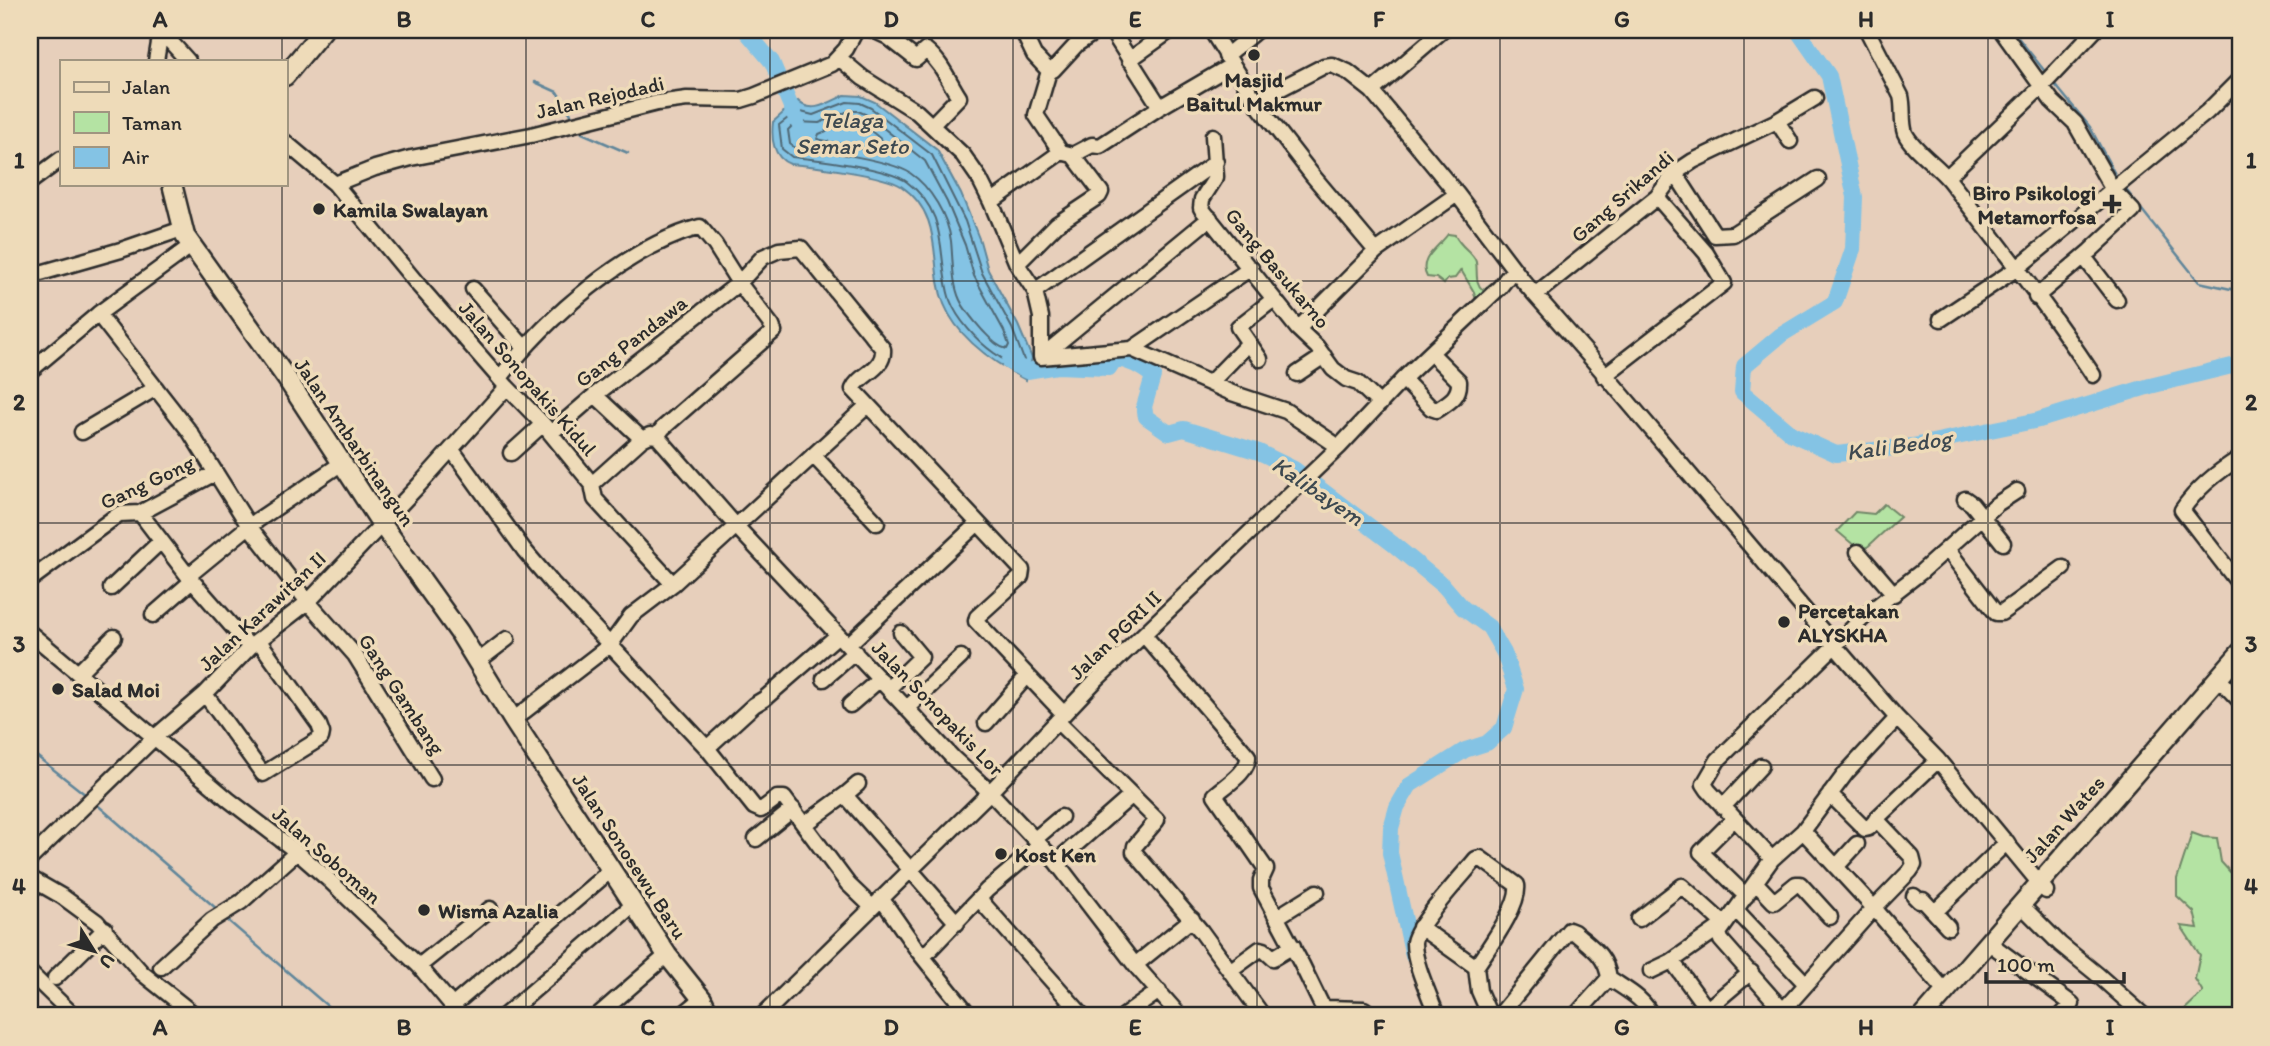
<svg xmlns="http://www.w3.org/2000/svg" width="2270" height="1046" font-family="Itim,sans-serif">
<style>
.green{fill:#b4e3a3;stroke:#708767;stroke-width:2}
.water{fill:#84c3e4;stroke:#60869a;stroke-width:2}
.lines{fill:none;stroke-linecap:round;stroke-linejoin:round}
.shore{stroke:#4f6875;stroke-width:2}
.stream{stroke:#60869a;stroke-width:2.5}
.river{stroke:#84c3e4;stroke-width:16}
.minor-casing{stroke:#2b2b2b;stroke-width:19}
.major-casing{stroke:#2b2b2b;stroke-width:23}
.minor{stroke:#eedbb9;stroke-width:14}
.major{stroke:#eedbb9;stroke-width:18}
.grid{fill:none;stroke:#2b2b2b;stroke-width:2;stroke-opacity:0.55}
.poi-dot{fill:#2b2b2b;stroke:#eedbb9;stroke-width:2.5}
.labels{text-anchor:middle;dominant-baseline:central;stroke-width:7;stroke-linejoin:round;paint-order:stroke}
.poi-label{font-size:21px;font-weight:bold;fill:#2b2b2b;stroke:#eedbb9;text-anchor:start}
.street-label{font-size:21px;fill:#2b2b2b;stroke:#eedbb9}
.water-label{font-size:23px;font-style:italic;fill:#3d4950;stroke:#eedbb9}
.neatline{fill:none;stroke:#2b2b2b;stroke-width:2.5}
.grid-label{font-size:23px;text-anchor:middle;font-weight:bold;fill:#2b2b2b}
</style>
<rect width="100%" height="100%" fill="#e7cfbb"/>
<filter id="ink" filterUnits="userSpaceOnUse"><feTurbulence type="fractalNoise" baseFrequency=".0143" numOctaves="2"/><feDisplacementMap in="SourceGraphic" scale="14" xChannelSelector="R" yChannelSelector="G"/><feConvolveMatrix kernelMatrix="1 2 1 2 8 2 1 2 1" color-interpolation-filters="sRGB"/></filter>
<g filter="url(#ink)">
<path class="green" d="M1448,234L1455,235C1461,248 1474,253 1476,262C1478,273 1474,282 1483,290C1492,281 1498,279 1508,289L1488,303L1477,305L1474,292L1461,270L1455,278L1448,279L1444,284L1436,278L1427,277C1417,259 1439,247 1448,234Z
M1884,504L1900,517L1862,552L1837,531L1855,512L1874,514Z
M2192,833L2203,837L2217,838L2221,862L2240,883V1016H2206L2203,1013H2181L2203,992L2195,979L2200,955L2181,926L2198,928L2194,912L2177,896V879Z"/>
<path class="water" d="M845,95L861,96L875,102L937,150L961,194L980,241L988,270L1018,325L1032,358L1026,380C994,363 958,339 944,304C928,264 946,217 901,186C884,175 813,166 790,164C773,158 771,138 773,122L783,113L787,105L798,101C812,115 829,102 845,95Z"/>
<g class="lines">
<path class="shore" d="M847,102L860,103L871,108L932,155L965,221L982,273L1012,328L1024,360L1022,368C1012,367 1003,359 994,353C977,341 957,319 950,300C936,257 951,215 907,182C889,168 816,159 792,157L782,149L779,125L788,118L793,110L813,115Z
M849,111H858L867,115L925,161L947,202L965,245L974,276L1004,331L1009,345L1007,349C997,347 990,338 982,330C974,321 965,311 960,300C952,283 953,260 951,241C948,217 931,187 910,173C890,160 821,150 795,148L790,144L788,130L796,122L819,123Z
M851,121C866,124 879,138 891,148L892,153L872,151L817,139L819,134Z"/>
<path class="stream" d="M2012,30L2047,74
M535,82L557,92L574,119
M2053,82L2090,127L2117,178
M579,128L582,133L628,153
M2123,186L2199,282L2240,291
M30,751L86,795
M94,802L218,910
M225,918L339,1016"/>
<path class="river" d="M745,30L772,62L797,121
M1797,30L1829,76L1855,197L1853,249L1835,302L1781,335L1744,366L1742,392L1792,434L1836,454L1913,446L2039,420L2150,386L2240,364
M1009,362L1027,371L1057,366L1109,368L1115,359C1130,360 1141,367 1153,376L1144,407L1146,417L1169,433L1184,429L1259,452L1294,469L1393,544L1444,586L1463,608L1489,627L1504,653L1516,689L1504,728L1487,743L1465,750L1410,785L1397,807L1391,828L1390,853L1413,956"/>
<g class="minor-casing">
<path id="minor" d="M160,30L188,61
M873,30L888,37L916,59L926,50C942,63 948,80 959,97L932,125
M1022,30L1034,55L1049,71L1036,115L1061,152
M1111,30L1160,107
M1211,30L1258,105L1313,176L1376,251
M1867,30L1901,96C1904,108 1901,122 1905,133C1912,149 1938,166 1949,180C1998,243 2050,309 2093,375
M2001,30L2052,101L2075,123L2113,190L2133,211L2090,251L2036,297
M1226,56L1257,30
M839,58L863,78L917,112L963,155L979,178L991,202L1017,264L1035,291L1041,317V357
M1129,60L1171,30
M156,61L161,31
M1049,71L1053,70L1077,44L1098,30
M1372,91L1443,30
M1254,96L1262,98L1324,66L1332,65L1348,72L1372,91L1457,194L1523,281L1591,358L1835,646L1897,718L1938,760L2046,891
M1777,121L1790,141
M1213,136L1216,177L1202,199L1201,208L1298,329L1317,347L1333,369L1346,379L1358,383L1380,404
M285,142L335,184L420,287L507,387L543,424L592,484L595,499L673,584
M1073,155L1092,145L1100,146L1160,107L1232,65
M1675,173L1715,235L1733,234L1818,179
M1947,177L2041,87L2095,30
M30,182L61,159
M335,184L375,168L411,158L531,135L657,103L687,99L741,100L754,96L832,64L846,49L856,30
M991,202L1061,152L1073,155L1101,192L1099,196L1057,224L1017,264
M2084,257L2117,300
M30,276L121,250L182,229
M473,289L524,347
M1035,291L1216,162
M1536,294L1657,197L1675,173L1693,161L1777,121L1815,98
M98,314L190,432L249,526L308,602L355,655L432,779
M1941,319L2016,269L2207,112L2240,79
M1298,329L1376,251L1457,194
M1249,343L1260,359
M1132,349L1251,268
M1041,357L1132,349L1232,393L1286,411L1339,447
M1041,357L1210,218
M30,371L98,314L192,245
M1297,374L1324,356
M1604,376L1724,283L1706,253L1657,197
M500,378C545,319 626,247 700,227L715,245L739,283L772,326L774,331L663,428L657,436
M1403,379L1431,408L1437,410C1449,402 1460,397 1459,381L1431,353
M1210,383L1249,343L1238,327L1274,299
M595,395L642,439
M82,432L156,388
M551,433L595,395L739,283L763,257L779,250L801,248L883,349C885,370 859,374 853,389L1022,570L1021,577L977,617L976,621L1064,714
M657,436L736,526L954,759L990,792L1056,862L1135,965L1180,1016
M452,450L524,550L552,583L707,748L754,807L761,810L777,798H784L848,884L872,907
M511,453L543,424
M813,455L877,523
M2240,458C2217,472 2197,488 2182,510L2240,585
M592,484L642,439L650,435L657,436
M1965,499L1972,504L2003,543
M140,513L188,576L250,647
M1947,549L1996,613H2001L2063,568
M1858,552L1894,594
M188,576L249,526L342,463
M30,580L119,514L140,513L215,473
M111,588L161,541
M153,615L192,581
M30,633L229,800L297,852L329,880L419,966L461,1016
M1144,635L1248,756C1249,772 1226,785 1215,795L1266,869L1261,880V888L1302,965L1321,1004L1326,1008L1364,1009L1372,1016
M848,645L978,523
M477,662L507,639
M79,672L114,637
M824,679L855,652
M2219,679L2240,701
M889,688L921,657L901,633
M205,694L263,774L321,738L322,733L319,725L259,641
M850,705L880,679
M907,708L961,657
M513,720L610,645L631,616L673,584L867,406
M1057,721L1157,820L1135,846L1134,852L1201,931L1263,1016
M986,723L1027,676
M707,748L754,705L764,699L838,635
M858,784L845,795L957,923
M1830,794L1865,829L1869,828L1876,820
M1723,807L1761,766
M1734,819L1701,852L1746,896
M804,825L845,795
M1803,831L1874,908L1945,991
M756,839L793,809
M1035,839L1061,817
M30,859L155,737L205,694L250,647L308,602L419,485L507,387
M1772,859L1708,790L1704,784L1718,760L1868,613L1921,572L1997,504L2017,491
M1056,862L1131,796
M1836,867L1857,844
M30,878L63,897L97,922L142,973L196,1016
M1756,883L1774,902L1796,884H1800L1830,917
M1914,896L1919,901L1923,900L1948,927
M881,898L918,951L970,1016
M980,900L1083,1016
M1736,910L1806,984
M1935,912L2007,842
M2028,912L2060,944L2098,975L2144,1016
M1277,917L1317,892
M1639,919L1682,886L1724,924
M1420,927L1476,967
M1996,948L2072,1004L2061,1016
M923,957L987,890L1039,846
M1672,961L1712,1016
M1135,965L1192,919
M419,966L490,909
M161,967L212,920L241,902L297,852
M1230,971L1260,949L1264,950L1273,958L1293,946
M1651,971L1672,961L1723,925
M30,973L74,1016
M55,978L105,929
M451,1007L611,870
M1706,1010L1751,972
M1779,1015L1874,908L1910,871L1914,865L1912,857L1876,819L1938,760
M504,1016L634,904
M597,1016L667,955
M681,1016L702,999
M762,1016L990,792L1097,679L1339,447L1403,379L1500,287L1514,269
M1124,1016L1159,991
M1437,1016C1430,996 1414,964 1414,943C1414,927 1464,874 1476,859L1480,858L1517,885C1520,906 1488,948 1476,967L1479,991L1490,1016
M1499,1016L1569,930L1574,932C1591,947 1606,955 1609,978C1623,988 1646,999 1651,1016
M1575,1016L1609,978
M1788,1016L1721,940L1719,933L1772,859L1803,831L1846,773L1897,718"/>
</g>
<g class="major-casing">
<path id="major" d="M285,76L323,30
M172,184L185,236L287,379L381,523L459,632L513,720L667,955L702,999L710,1016
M1924,1016L2240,653"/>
</g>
<use href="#minor" class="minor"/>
<use href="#major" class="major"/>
</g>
</g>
<path class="grid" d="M282,30V61M526,30V1016M770,30V1016M1013,30V1016M1257,30V1016M1500,30V1016M1744,30V1016M1988,30V1016M282,184V1016M30,281H2240M30,523H2240M30,765H2240"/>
<g class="poi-dot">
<circle cx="1254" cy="55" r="7"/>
<path d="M2108.5 193.5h7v7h7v7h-7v7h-7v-7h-7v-7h7z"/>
<circle cx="319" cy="209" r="7"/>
<circle cx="1784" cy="622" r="7"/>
<circle cx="58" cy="689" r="7"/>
<circle cx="1001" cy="854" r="7"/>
<circle cx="424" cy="910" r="7"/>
</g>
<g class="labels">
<g class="poi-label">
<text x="1254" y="79" text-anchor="middle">Masjid<tspan x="1254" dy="24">Baitul Makmur</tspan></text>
<text x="2096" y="192" text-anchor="end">Biro Psikologi<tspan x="2096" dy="24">Metamorfosa</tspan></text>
<text x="333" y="209">Kamila Swalayan</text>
<text x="1798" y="610">Percetakan<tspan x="1798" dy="24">ALYSKHA</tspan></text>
<text x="72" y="689">Salad Moi</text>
<text x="1015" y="854">Kost Ken</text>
<text x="438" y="910">Wisma Azalia</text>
</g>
<g class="street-label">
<text transform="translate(600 97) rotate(-13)">Jalan Rejodadi</text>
<text transform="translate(1622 196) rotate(-41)">Gang Srikandi</text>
<text transform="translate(1278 268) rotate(50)">Gang Basukarno</text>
<text transform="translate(631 341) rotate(-38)">Gang Pandawa</text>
<text transform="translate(528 378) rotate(49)">Jalan Sonopakis Kidul</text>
<text transform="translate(355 442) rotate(56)">Jalan Ambarbinangun</text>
<text transform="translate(147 482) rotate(-25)">Gang Gong</text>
<text transform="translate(262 611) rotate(-43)">Jalan Karawitan II</text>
<text transform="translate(1115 635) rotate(-44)">Jalan PGRI II</text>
<text transform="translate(402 694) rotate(57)">Gang Gambang</text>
<text transform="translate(938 708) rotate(46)">Jalan Sonopakis Lor</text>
<text transform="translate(2064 819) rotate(-48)">Jalan Wates</text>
<text transform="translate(327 855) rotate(41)">Jalan Soboman</text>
<text transform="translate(630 856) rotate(57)">Jalan Sonosewu Baru</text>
</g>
<g class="water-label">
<text x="852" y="120">Telaga<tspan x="852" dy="26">Semar Seto</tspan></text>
<text transform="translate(1899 445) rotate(-8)">Kali Bedog</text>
<text transform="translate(1318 491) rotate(34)">Kalibayem</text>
</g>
</g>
<rect width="2270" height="1046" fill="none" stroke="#eedbb9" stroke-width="77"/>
<rect x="60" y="60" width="228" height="126" fill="#eedbb9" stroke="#a09580" stroke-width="2"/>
<rect x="74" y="82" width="35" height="10" fill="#eedbb9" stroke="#a09580" stroke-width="2"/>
<text x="122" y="94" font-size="21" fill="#2b2b2b">Jalan</text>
<rect x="74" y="112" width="35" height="21" fill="#b4e3a3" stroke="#a09580" stroke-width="2"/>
<text x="122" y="130" font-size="21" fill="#2b2b2b">Taman</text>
<rect x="74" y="147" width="35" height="21" fill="#84c3e4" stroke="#a09580" stroke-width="2"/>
<text x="122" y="164" font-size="21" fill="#2b2b2b">Air</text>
<g transform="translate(94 951) rotate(127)" stroke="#eedbb9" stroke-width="5" paint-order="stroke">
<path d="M0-5L12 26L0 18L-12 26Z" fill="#2b2b2b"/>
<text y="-10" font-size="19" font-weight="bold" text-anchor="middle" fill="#2b2b2b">U</text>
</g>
<path d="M1986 972v10h138v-10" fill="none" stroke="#2b2b2b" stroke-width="3.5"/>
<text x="1997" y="972" font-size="21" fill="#2b2b2b" stroke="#eedbb9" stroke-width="5" paint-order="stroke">100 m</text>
<rect x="38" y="38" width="2194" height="969" class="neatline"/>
<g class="grid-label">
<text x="160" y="27">A</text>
<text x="404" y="27">B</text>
<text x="648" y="27">C</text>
<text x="891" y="27">D</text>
<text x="1135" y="27">E</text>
<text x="1379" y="27">F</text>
<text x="1622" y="27">G</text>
<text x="1866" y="27">H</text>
<text x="2110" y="27">I</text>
<text x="19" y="168">1</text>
<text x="2251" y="168">1</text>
<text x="19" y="410">2</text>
<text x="2251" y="410">2</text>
<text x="19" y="652">3</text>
<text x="2251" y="652">3</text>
<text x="19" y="894">4</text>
<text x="2251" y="894">4</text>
<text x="160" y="1035">A</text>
<text x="404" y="1035">B</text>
<text x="648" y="1035">C</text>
<text x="891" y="1035">D</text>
<text x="1135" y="1035">E</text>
<text x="1379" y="1035">F</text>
<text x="1622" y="1035">G</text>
<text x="1866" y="1035">H</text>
<text x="2110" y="1035">I</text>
</g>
</svg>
